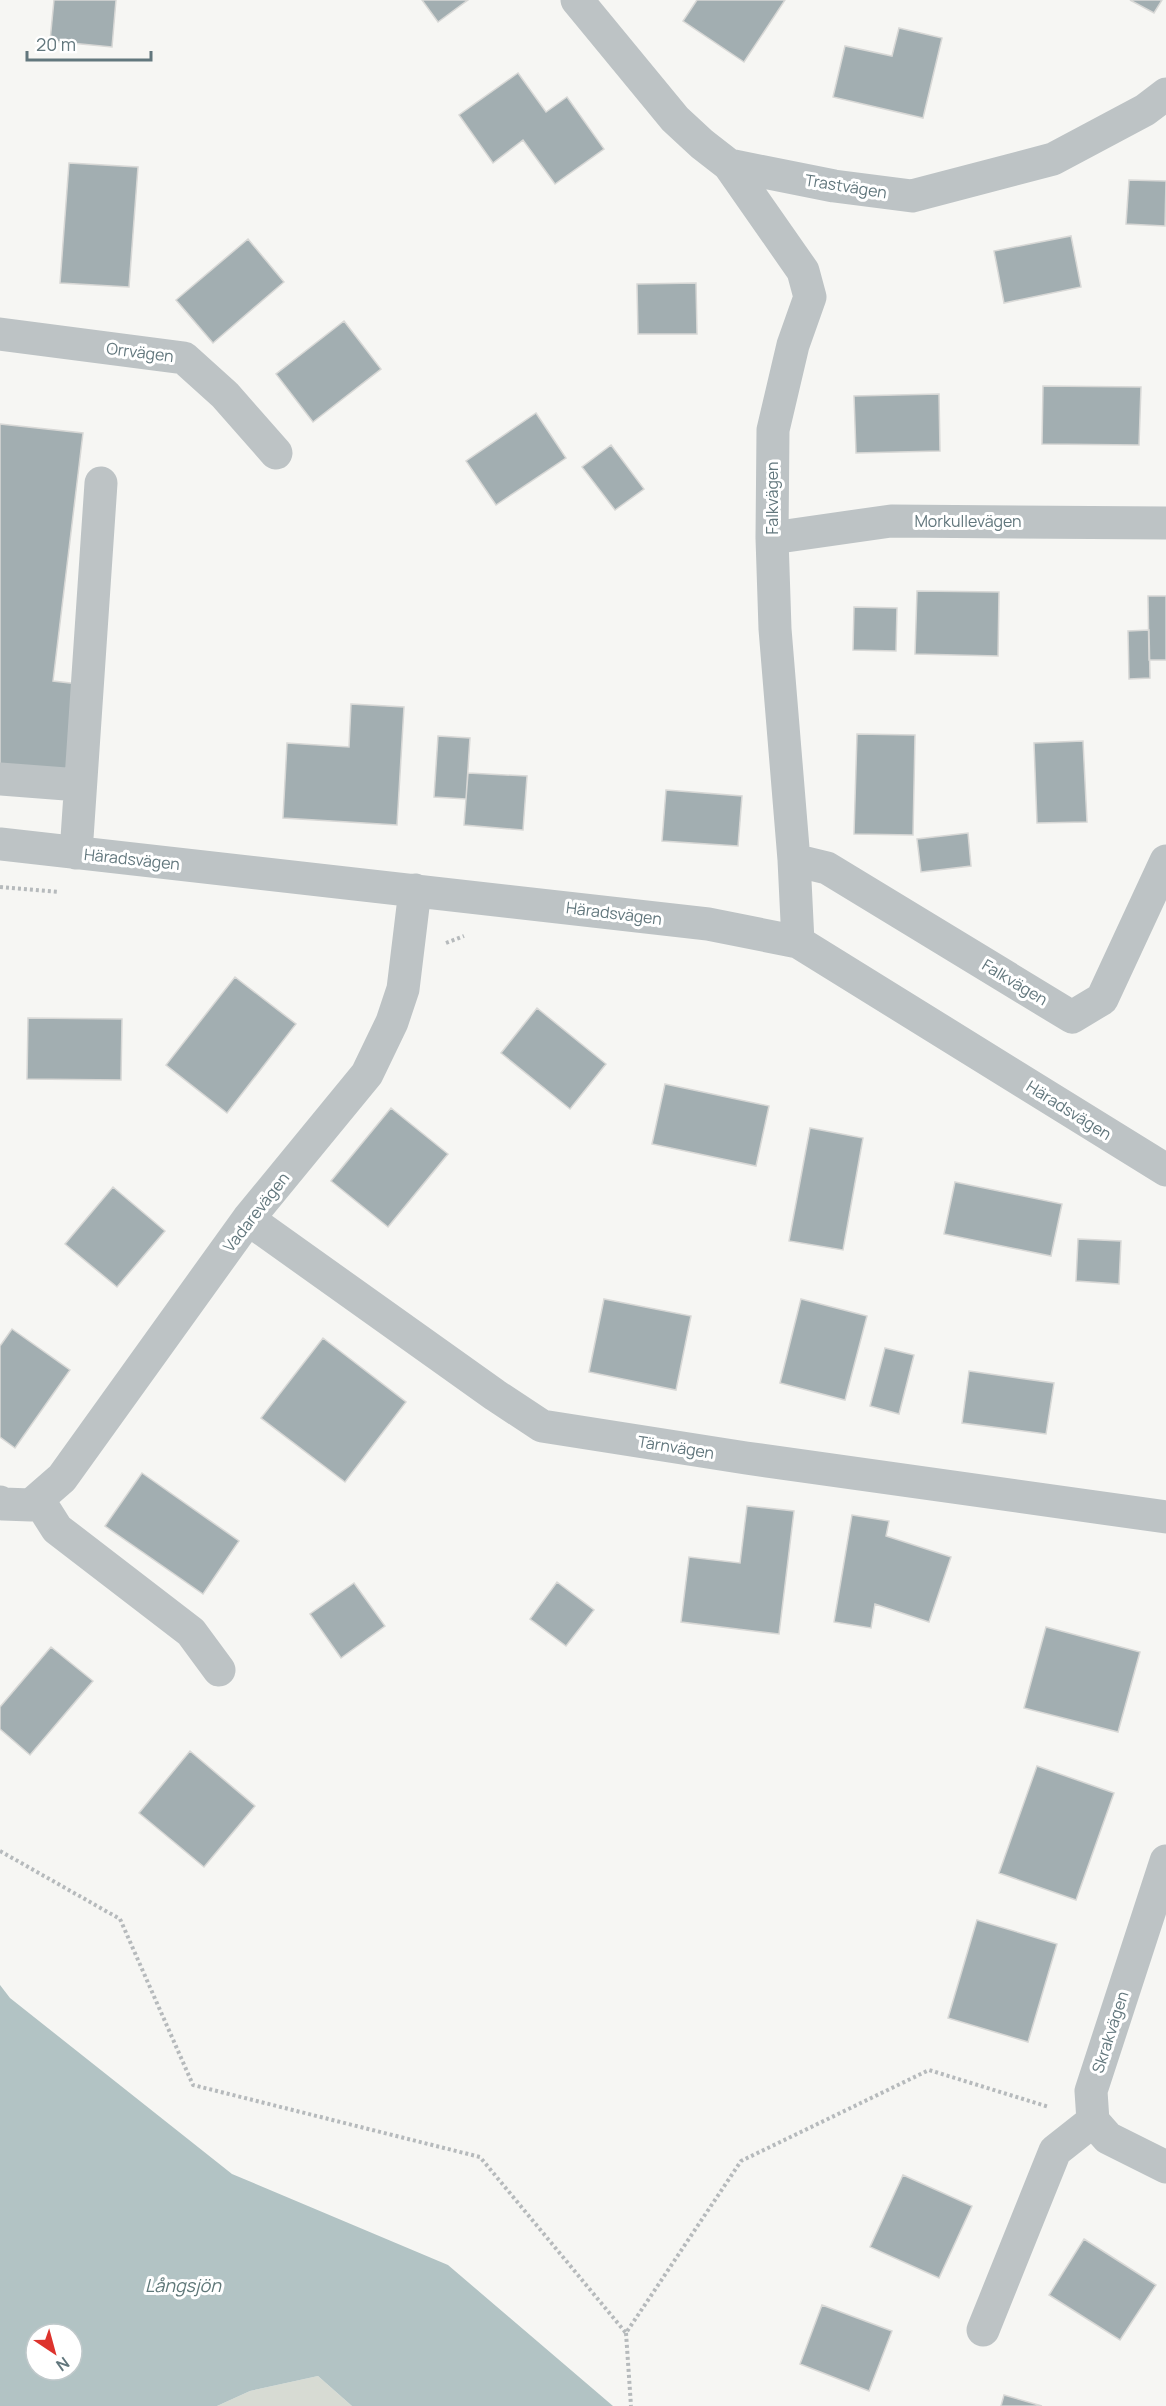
<svg xmlns="http://www.w3.org/2000/svg" width="1166" height="2406" font-family="Manrope,sans-serif">
<style>
.green{fill:#d7dbd3}
.water{fill:#b2c3c4;fill-rule:evenodd}
.building{fill:#a2aeb1;stroke:#d8d8d6;stroke-width:1.5}
.lines{fill:none;stroke-linecap:round;stroke-linejoin:round}
.path{stroke:#b6babc;stroke-width:4;stroke-dasharray:3 3;stroke-linecap:butt}
.minor{stroke:#bdc3c5;stroke-width:33}
.labels{text-anchor:middle;dominant-baseline:central;stroke-width:6;stroke-linejoin:round;paint-order:stroke}
.street-label{font-size:16px;fill:#62777d;stroke:#fff}
.water-label{font-size:18px;font-style:italic;fill:#5e7778;stroke:#fff}
</style>
<rect width="100%" height="100%" fill="#f6f6f3"/>
<path class="green" d="M318,2376L352,2406H217L250,2391Z"/>
<path class="water" d="M0,1985L10,1998L232,2174L448,2265L613,2406H352L318,2376L250,2391L217,2406H0ZM36,2334H72V2370H36Z"/>
<path class="building" d="M54,0H116L112,47L50,41Z
M422,0H468L438,22Z
M697,0H785L744,62L683,21Z
M1130,0H1162L1154,13Z
M899,28L942,38L923,118L833,97L845,46L892,56Z
M518,73L546,112L567,97L604,149L555,184L523,140L493,163L459,115Z
M69,163L138,167L129,287L60,283Z
M1129,180L1166,181L1165,226L1126,224Z
M1071,236L1081,287L1004,303L994,251Z
M248,239L284,282L213,343L176,300Z
M696,283L697,334H638L637,284Z
M344,321L381,369L313,422L276,374Z
M1043,386L1141,387L1139,445L1042,444Z
M939,394L940,451L856,453L854,396Z
M536,413L566,458L496,505L466,461Z
M0,424L83,433L53,681L79,684L67,778L0,770Z
M611,445L644,489L615,510L582,467Z
M917,591L999,592L998,656L915,654Z
M1148,596H1166V660H1149Z
M854,607L897,608L896,651L853,650Z
M1149,630L1150,678L1129,679L1128,631Z
M351,704L404,707L397,825L283,818L287,743L349,747Z
M857,734L915,735L913,835L854,834Z
M438,736L470,738L466,799L434,797Z
M1083,741L1087,822L1037,823L1034,743Z
M468,773L527,776L523,830L464,825Z
M666,790L742,796L738,846L662,841Z
M968,833L971,866L921,872L917,839Z
M235,977L296,1024L227,1113L166,1065Z
M537,1008L606,1064L570,1109L501,1053Z
M28,1018L122,1019L121,1080L27,1079Z
M665,1084L769,1106L756,1166L652,1144Z
M391,1108L448,1154L388,1227L331,1181Z
M810,1128L863,1138L843,1250L789,1241Z
M955,1182L1062,1204L1051,1256L944,1234Z
M113,1187L165,1231L117,1287L65,1244Z
M1078,1239L1121,1241L1119,1284L1076,1281Z
M604,1299L691,1316L676,1390L589,1372Z
M801,1299L867,1316L845,1400L780,1383Z
M12,1329L70,1370L15,1448L0,1437V1346Z
M323,1338L406,1402L345,1482L261,1418Z
M885,1348L914,1355L899,1414L870,1406Z
M969,1371L1054,1383L1046,1434L962,1423Z
M142,1473L239,1541L203,1594L105,1526Z
M747,1506L794,1511L779,1634L681,1622L689,1557L740,1563Z
M852,1515L889,1521L886,1536L951,1557L929,1622L875,1604L871,1628L834,1622Z
M557,1582L594,1610L566,1646L530,1619Z
M354,1583L385,1626L341,1658L310,1614Z
M1046,1627L1140,1652L1118,1732L1024,1708Z
M51,1647L93,1681L30,1755L0,1729V1707Z
M190,1751L255,1806L204,1867L139,1813Z
M1037,1766L1114,1793L1076,1900L999,1873Z
M977,1920L1057,1944L1028,2042L948,2018Z
M903,2175L972,2206L939,2278L870,2247Z
M1084,2239L1156,2285L1120,2340L1049,2295Z
M822,2305L892,2331L869,2391L800,2364Z
M1004,2395L1042,2406H1001Z"/>
<g class="lines">
<path class="path" d="M0,887L59,892
M446,943L464,936
M0,1851L120,1919L193,2085L480,2157L626,2333L741,2161L929,2070L1049,2107
M626,2333L631,2406"/>
<path class="minor" d="M577,0L675,119L702,144L729,165L834,186L912,196L1053,159L1145,110L1166,94
M729,165L803,271L810,297L793,345L773,430L772,538L775,629L794,860L798,942
M0,334L184,358L225,395L276,453
M772,538L891,521L1166,523
M0,779L79,785
M0,844L708,924L798,942L1166,1170
M76,853L101,483
M794,860L827,868L1072,1017L1102,999L1166,861
M248,1219L495,1395L542,1426L746,1458L1166,1517
M38,1499L57,1529L191,1632L219,1670
M0,1502L3,1504L31,1505L62,1478L248,1219L367,1074L392,1022L403,989L415,890
M1166,1861L1091,2091L1093,2121L1108,2138L1166,2167
M983,2330L1055,2151L1093,2121"/>
</g>
<g class="labels">
<g class="street-label">
<text transform="translate(846 186) rotate(9)">Trastvägen</text>
<text transform="translate(140 352) rotate(7)">Orrvägen</text>
<text transform="translate(772 498) rotate(-90)">Falkvägen</text>
<text x="968" y="521">Morkullevägen</text>
<text transform="translate(132 859) rotate(6)">Häradsvägen</text>
<text transform="translate(614 913) rotate(7)">Häradsvägen</text>
<text transform="translate(1015 982) rotate(31)">Falkvägen</text>
<text transform="translate(1069 1110) rotate(32)">Häradsvägen</text>
<text transform="translate(256 1212) rotate(-52)">Vadarevägen</text>
<text transform="translate(676 1447) rotate(9)">Tärnvägen</text>
<text transform="translate(1110 2032) rotate(-72)">Skrakvägen</text>
</g>
<g class="water-label">
<text x="183" y="2285">Långsjön</text>
</g>
</g>
<g transform="translate(54 2352) rotate(144)"><circle r="28" fill="#ffffff" stroke="#c0c9cb" stroke-width="1.5"/>
<path d="M0-4.5L10 22L0 15L-10 22Z" fill="#dd332d"/>
<text y="-9" font-size="16" font-weight="bold" text-anchor="middle" fill="#62777d">N</text>
</g>
<path d="M27 51v9h124v-9" fill="none" stroke="#62777d" stroke-width="3"/>
<text x="36" y="51" font-size="18" fill="#62777d" stroke="#ffffff" stroke-width="4.5" paint-order="stroke">20 m</text>
</svg>
